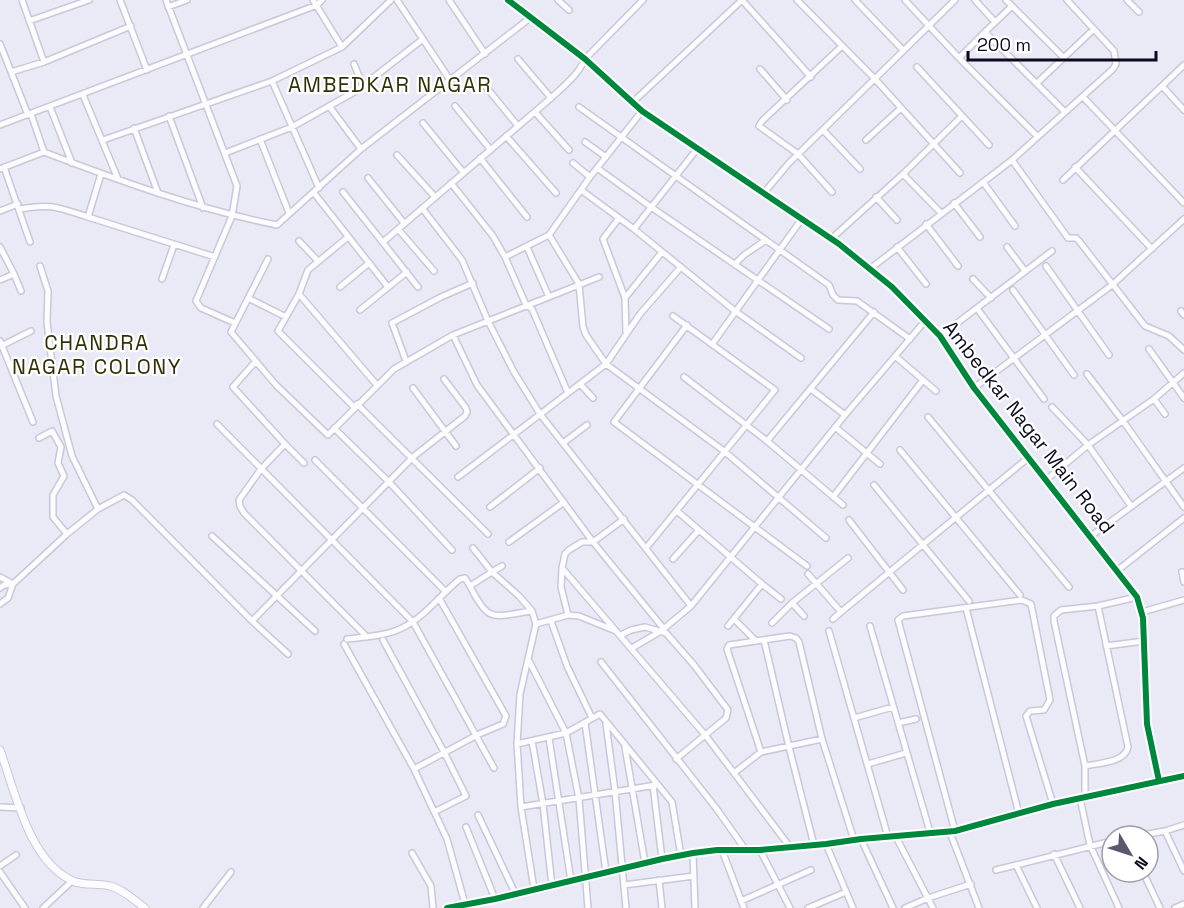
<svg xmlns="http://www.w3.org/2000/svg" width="1184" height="908" font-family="'Space Grotesk',sans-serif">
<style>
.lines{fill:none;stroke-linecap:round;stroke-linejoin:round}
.minor-casing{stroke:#c9c7d9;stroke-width:8}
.tertiary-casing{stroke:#c9c7d9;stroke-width:9}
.minor{stroke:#fcfcfe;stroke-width:5}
.tertiary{stroke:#fcfcfe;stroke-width:7}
.cycleway-casing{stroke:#fff;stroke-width:10}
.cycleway{stroke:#00873e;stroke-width:6}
.labels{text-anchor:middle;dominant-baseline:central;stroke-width:4.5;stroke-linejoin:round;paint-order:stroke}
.street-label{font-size:20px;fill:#0c091e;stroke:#fff}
.neighbourhood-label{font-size:21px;letter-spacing:1.5px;fill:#323005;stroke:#fff}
</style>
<rect width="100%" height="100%" fill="#eaeaf7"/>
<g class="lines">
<g class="minor-casing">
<path id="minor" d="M22,0L44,62
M120,0L147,70
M166,0L237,186L232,216L196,301L201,308L235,323
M313,0L342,47
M397,0L450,80
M449,0L485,54
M558,0L569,10
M742,0L811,77
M797,0L875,79L960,173
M855,0L903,50
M905,0L959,58L1037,136
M975,0L995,22
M1006,0L1063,57
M1127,0L1139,12
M168,7L187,0
M29,21L89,0
M985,32L1012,6
M0,44L28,115
M959,58L985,32L1064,111
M518,59L551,98
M354,64L363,86
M917,67L989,145
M760,69L787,100
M11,72L44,62L131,26
M272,81L319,188
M482,82L518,126
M1037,83L1094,29
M1162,86L1184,110
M83,95L118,179
M1083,97L1184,203
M633,102L742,0
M329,106L361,149
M455,106L490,149
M50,107L72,163
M579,107L829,285L833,295L838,300L857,301L910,339
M535,112L569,150
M31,114L44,152C120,181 197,209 277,225L361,149L530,18
M169,116L203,208
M423,123L463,172
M0,125L317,5L322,0
M134,128L158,193
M823,130L860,169
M506,136L556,193
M260,139L289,213
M103,140L272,81L342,47L391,0
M866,140L901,108
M585,142L606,157
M225,153L292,127L356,91L423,39
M397,155L435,197
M480,158L527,217
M1012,160L1068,238H1076L1079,241L1145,326L1169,336L1184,350
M573,163L590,177
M4,167L30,242
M1075,167L1152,249
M597,168L651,207L829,329
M0,169L44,152
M903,174L941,213
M368,178L404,223
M1063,180L1184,65
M983,182L1015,226
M451,183L493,236L505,257L526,305L532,309L568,393
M581,190L634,229L735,311L801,358
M343,192L418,287
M832,192L798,154L759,126L762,121L842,46
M314,193L388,287
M763,194L789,163L955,0
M876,197L897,220
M954,203L980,237
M422,208L462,260L488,321L514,372L540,414L691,606
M20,209C52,203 59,208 88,217L101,174
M0,211L18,204
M88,217L215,257
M619,218L603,239L625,298
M926,224L958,266
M398,229L434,271
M634,229L697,149
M549,235L579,284L583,327L586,335L606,364L724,451L826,538
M348,237L308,270L299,294L278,331L354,407
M831,239L903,174L962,116
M299,241L318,261
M383,242L551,98C564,86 578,75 585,59L643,0
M0,247L14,274L0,280
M527,247L549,297
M897,247L926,284
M1007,247L1025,271
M505,257L549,235L590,177L642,111
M268,259L231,332L276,385L328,435L394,369L453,335L599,277
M735,264L744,255L766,240
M40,266L48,291L47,322L56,396L72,456L98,509
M1046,266L1109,355
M871,268L1012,160L1113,69L1116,64L1114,51L1067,0
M14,274L21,291
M162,279L174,245
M973,279L991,298
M340,287L369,263
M1013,290L1074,375
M299,294L376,384
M248,298L286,317
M360,310L407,272
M979,311L1044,399
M1181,311L1184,315
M687,325L614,422L807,566
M626,333L625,298L662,252
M453,335L477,385L593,542L664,629
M940,336L1052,251
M0,341L33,422
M713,343L801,220
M1,346L31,331
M1149,349L1184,398
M895,356L936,391
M256,361L233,387L285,444L261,469L239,500L240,506L244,513L367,637
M406,361L392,323L441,297L473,283
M1087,374L1123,421L1184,507
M684,377L767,441L843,505
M580,384L593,398
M413,388L456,446
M974,388L1112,285L1184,219
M811,389L845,415
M1154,399L1165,414
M357,404L488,534
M1052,407L1088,445L1131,506
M928,417L1069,587
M217,424L413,622L494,768
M835,427L880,464
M334,428L389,482L452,550
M39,438L52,431L61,447L58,463L64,476L53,495V517L67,534
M767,441L874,312
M563,443L587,425
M285,444L304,463
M900,450L1020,595
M315,460L445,591
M458,477L606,364L640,314L680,268
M1046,480L1088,445L1154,399L1184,373
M874,485L969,601
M833,497L923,380
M490,507L540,468
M677,511L762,584L728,626
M624,519L593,542H582L569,550L565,554L562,568L706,736L790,847
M849,520L903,590
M212,536L315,631
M1091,536L1184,468
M509,542L564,502
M473,548L492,572L502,566
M646,548L775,390L673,316
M673,559L699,530
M562,568L561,587L568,615
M1118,570L1184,518
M1182,572L1184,582
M808,574L841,612L833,619
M0,577L13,584
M762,584L781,599
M470,586C489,625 494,616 532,611
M0,588L4,585L11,584
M792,603L804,616
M0,604L8,598L13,584L67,534L98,509L124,495L132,500L252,621L288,654
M1098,606L1137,597
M966,608L1019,814
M841,612L1028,458
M1142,612L1184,600
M734,619L756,641
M252,621L413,457L465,416L467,412L466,408L444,379
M551,621L567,666L592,718
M772,623L792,603L848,558
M536,624L568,615L579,616L616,631
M870,626L930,832
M829,631L888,837
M621,635L631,630L645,627L666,633L694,665L728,710L726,718L676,759
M347,639C365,637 386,636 402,628C425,617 441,594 460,579L465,578L470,586L492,572L519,596L532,611L536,624L520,694L517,744L521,807L534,889
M383,640L444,752L466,796L434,812
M764,640L789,747L814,845
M344,644L414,769L447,839L465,904
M1106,646L1144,641
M632,648L661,631L691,606L845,415L925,321
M528,659L566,733L579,799L588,908
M601,662L716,808L745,849
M854,718L893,707
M585,723L606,872
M898,723L916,719
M606,724L615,791L626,908
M549,738L571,881
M822,739L761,752L727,649L729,645L790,636L796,638L799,642L822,739L854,840
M532,741L543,804L552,886
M517,744L566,733L600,714L672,802L681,856
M625,747L645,863
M868,764L906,753
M1085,766C1098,763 1125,763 1128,747L1098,606L1061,610L1054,616V621L1085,766V797
M414,769L477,735L503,724L506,716L439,598
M734,773L761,752
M1159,781L1184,776
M653,785L662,859
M1080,798L1090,845L1119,908
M0,807L21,808
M521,807L656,785
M478,815L515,893
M466,827L495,899
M949,830L979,908
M955,831L898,620L903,616L1022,600L1031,604L1050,700L1044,710L1030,711L1026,716L1053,804
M1165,831L1184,871
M1137,836L1165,831L1184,825
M896,837L933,908
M861,839L893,908
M826,844L853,908
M722,850L744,908
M760,850L790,908
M412,853L431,886L433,908
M693,853L695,908
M1054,854L1080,908
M0,866L16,855
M996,870L1016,865
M0,872L25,908
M1143,872L1160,908
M659,880L662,908
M624,885L694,876
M741,901L811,870
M43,908L72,881
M203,908L231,872
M808,908L846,892
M905,908L928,898L971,884
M1037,908L1016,865L1112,841
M1175,908L1184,904"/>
</g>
<g class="tertiary-casing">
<path id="tertiary" d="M0,750C15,791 29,862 73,881C84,886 98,883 110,886C123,889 135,901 145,908
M447,908L495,899L662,859L693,853L717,850H760L826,844L861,839L955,831L1053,804L1159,781L1147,724L1143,618L1137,597L974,388L940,336L892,287L839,244L642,111L585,59L508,0"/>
</g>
<use href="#minor" class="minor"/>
<use href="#tertiary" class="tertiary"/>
<g class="cycleway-casing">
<path id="cycleway" d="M508,0L585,59L642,111L839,244L892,287L940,336L974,388L1137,597L1143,618L1147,724L1159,781
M447,908L495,899L662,859L693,853L717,850H760L826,844L861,839L955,831L1053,804L1184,776"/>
</g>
<use href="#cycleway" class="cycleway"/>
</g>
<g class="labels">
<g class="street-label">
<text transform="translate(1029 427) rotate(52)">Ambedkar Nagar Main Road</text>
</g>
<g class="neighbourhood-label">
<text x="390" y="84">AMBEDKAR NAGAR</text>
<text x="97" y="342">CHANDRA<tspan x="97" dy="24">NAGAR COLONY</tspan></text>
</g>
</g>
<g transform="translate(1130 854) rotate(129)"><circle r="28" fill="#ffffff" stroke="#9e9da5" stroke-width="1.5"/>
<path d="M0-4.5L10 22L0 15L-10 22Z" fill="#5a586a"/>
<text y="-9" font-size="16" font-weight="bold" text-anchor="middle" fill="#0c091e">N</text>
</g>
<path d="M968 51v9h188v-9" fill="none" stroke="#0c091e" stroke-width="3"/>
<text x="977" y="51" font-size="18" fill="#0c091e" stroke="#ffffff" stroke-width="4.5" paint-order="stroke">200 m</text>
</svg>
